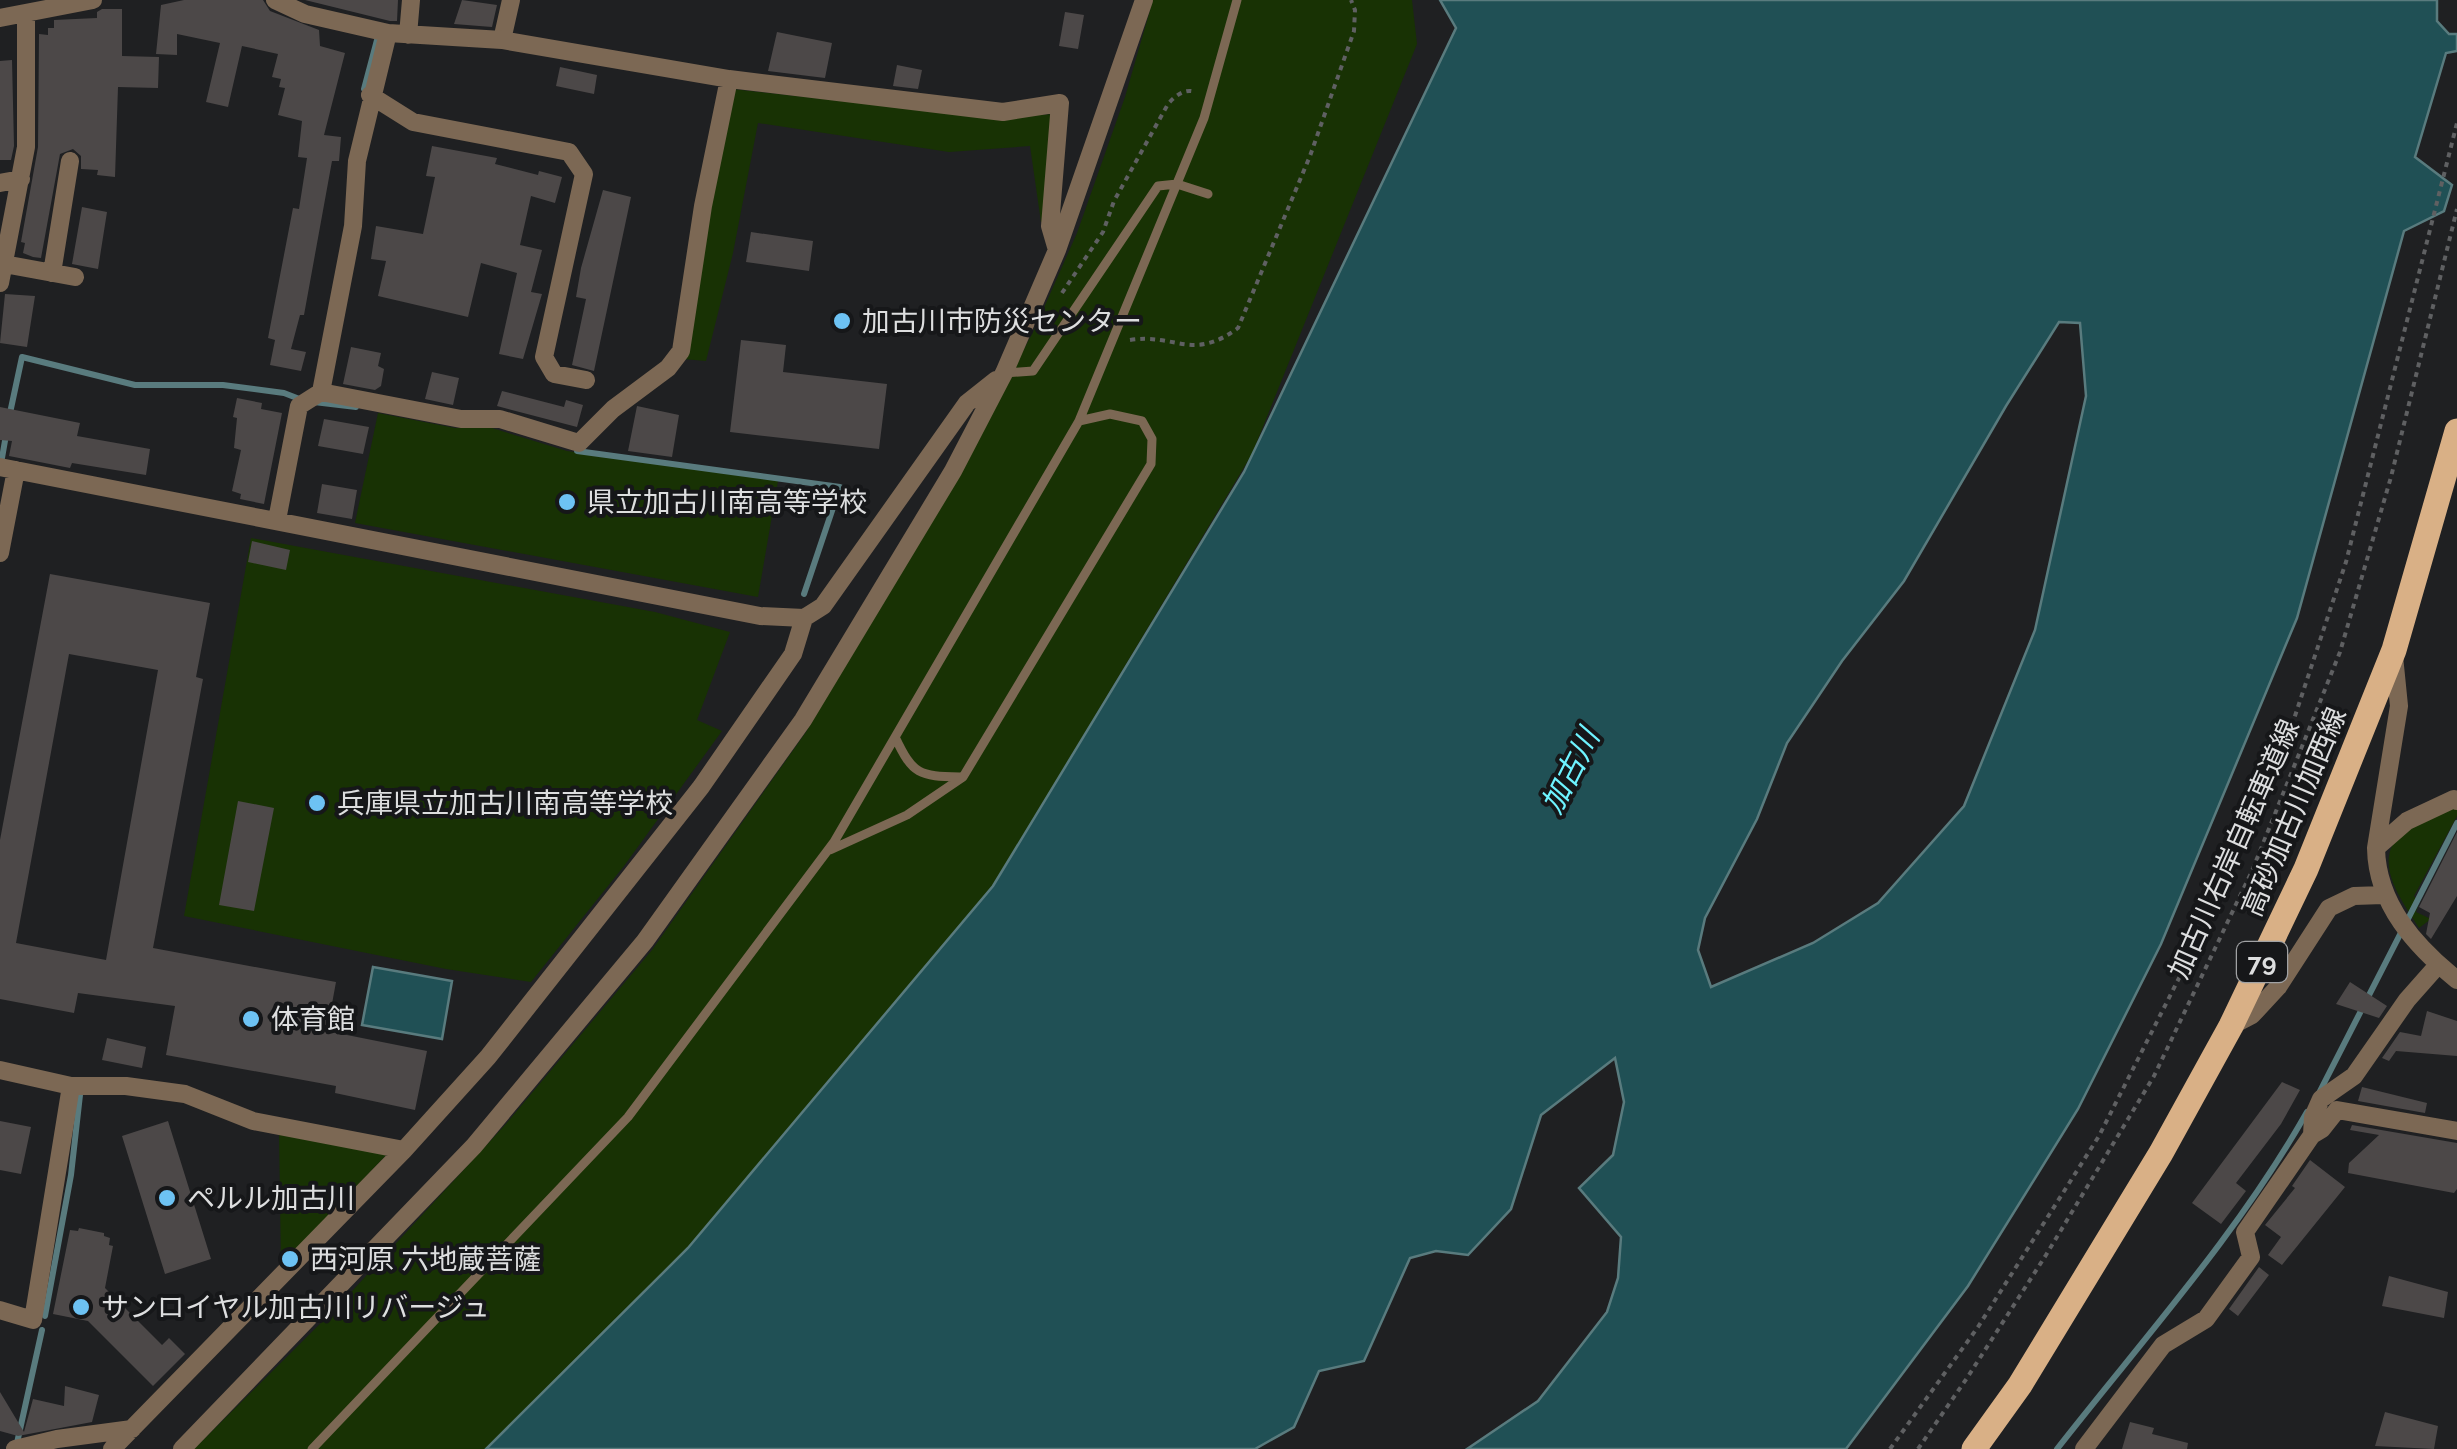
<svg xmlns="http://www.w3.org/2000/svg" width="2457" height="1449" font-family="Raleway,'Noto Sans JP',sans-serif">
<style>
.green{fill:#183204}
.water{fill:#205055;stroke:#597b7e;stroke-width:2.5;fill-rule:evenodd}
.lines{fill:none;stroke-linecap:round;stroke-linejoin:round}
.stream{stroke:#597b7e;stroke-width:6}
.building{fill:#4c4848;fill-rule:evenodd}
.path{stroke:#5f6062;stroke-width:4;stroke-dasharray:5 5;stroke-linecap:butt}
.service{stroke:#7c6854;stroke-width:9}
.minor{stroke:#7c6854;stroke-width:18}
.primary{stroke:#d9b086;stroke-width:25}
.poi-dot{fill:#6dc2f3;stroke:#161719;stroke-width:4}
.labels{text-anchor:middle;dominant-baseline:central;stroke-width:8;stroke-linejoin:round;paint-order:stroke}
.shield{fill:#161719;stroke:#a1a2a4;stroke-width:2.5}
.shield-label{font-size:25px;font-weight:bold;fill:#dddedf}
.poi-label{font-size:28px;fill:#dddedf;stroke:#161719;text-anchor:start}
.street-label{font-size:28px;fill:#dddedf;stroke:#161719}
.water-label{font-size:30px;font-style:italic;fill:#6ef3ff;stroke:#161719}
</style>
<rect width="100%" height="100%" fill="#1f2022"/>
<path class="green" d="M1153,0H1412L1417,44L1252,454L993,886L688,1248L486,1449H194L342,1302L505,1125L652,950L806,732L966,461L1035,328L1077,233L1125,97Z
M732,89L996,118L1054,114L1047,222H1041L1030,146L949,152L758,123L733,253L706,361L683,359Z
M378,413L455,428H492L567,451L778,481L758,597L355,523Z
M251,538L655,612L730,632L697,720L722,731L624,866L531,982L446,969L184,916Z
M2450,807L2457,810V816L2414,896L2419,903L2416,912L2431,919L2419,928C2403,902 2371,862 2401,834C2413,823 2435,815 2450,807Z
M279,1132L390,1151L281,1266Z"/>
<path class="water" d="M1440,0H2437V21L2449,34H2457V51L2446,53L2415,157L2452,185L2444,211L2404,231L2297,618L2161,944L2078,1109L1968,1286L1846,1449H1467L1538,1401L1607,1312L1618,1278L1621,1237L1579,1188L1613,1155L1624,1102L1615,1058L1541,1115L1511,1209L1468,1255L1436,1251L1410,1258L1364,1361L1319,1371L1294,1427L1255,1449H486L688,1248L993,886L1244,472L1456,28ZM2059,322L2080,323L2086,396L2035,630L1964,806L1878,903L1813,943L1711,987L1698,950L1705,918L1757,819L1787,743L1842,661L1904,581L2006,406Z
M373,967L452,981L442,1039L362,1025Z"/>
<g class="lines">
<path class="stream" d="M364,89L377,40
M314,402L356,407
M10,413L22,357L135,385H223L284,393L302,400
M577,451L840,487L804,594
M2,458L6,435
M2319,1093L2457,823
M45,1316L71,1175L80,1095
M17,1443L42,1330
M2057,1449C2143,1339 2238,1234 2307,1112"/>
</g>
<path class="building" d="M184,0H263L270,11L319,30L320,46L345,53L324,135L341,137L339,161H332L304,315H300L291,349L306,352L301,371L270,365L275,340L268,338L293,208L299,209L307,158L298,157L302,121L278,115L285,88L279,87L281,79L272,77L278,54L242,46L228,107L206,102L220,43L177,34V55L156,54L161,5Z
M305,0H398L397,21H390Z
M462,0L497,5L492,27L454,24Z
M102,9H122V56L159,57L158,88L118,87L115,177L97,175L98,170L81,169V156L73,149L60,154L41,258L33,257L23,253L25,243L21,242L38,147L39,34L48,35V28H54V20L97,18V12Z
M1065,12L1084,15L1078,49L1059,46Z
M777,32L832,43L825,78L768,71Z
M12,60L14,146L11,160H0V61Z
M897,65L922,70L918,89L893,86Z
M560,67L597,75L594,94L556,86Z
M432,146L497,158L495,164L538,175L539,171L562,177L555,203L531,196L520,245L542,250L531,292L542,294L523,359L499,354L517,273L481,263L468,317L378,296L386,261L371,259L376,226L423,234L435,177L426,176Z
M603,190L631,197L594,371L572,365L586,299L576,297L581,268Z
M82,207L107,212L98,269L72,264Z
M751,232L813,241L809,271L746,262Z
M5,294L35,296L27,347L0,343Z
M741,340L786,345L783,372L887,384L879,449L730,432Z
M351,347L381,353L378,366L384,369L381,386L375,390L343,384Z
M432,372L459,378L453,405L425,399Z
M502,391L564,407L566,400L583,405L577,427L497,406Z
M237,398L262,403L261,409L282,413L264,504L240,499L241,494L232,491L241,450L234,448L237,418L233,417Z
M637,406L679,415L672,457L628,451Z
M0,407L80,423L77,436L150,449L146,475L72,463L70,468L9,456L12,441L0,440Z
M324,419L369,427L363,454L318,446Z
M322,484L357,490L352,519L317,513Z
M252,541L290,550L286,570L248,562Z
M50,574L210,603L196,677L203,679L153,948L336,982L327,1031L427,1051L415,1110L335,1093L336,1086L166,1055L175,1006L78,993L74,1013L0,999V840ZM69,654L158,670L106,960L16,943Z
M238,801L274,808L254,911L219,905Z
M2457,832V896L2431,939L2426,934L2430,913L2419,907Z
M2350,982L2387,1006L2379,1018L2336,1004Z
M2427,1011L2457,1021V1056L2396,1051L2389,1061L2382,1058L2400,1032L2421,1036Z
M107,1038L146,1047L142,1068L102,1060Z
M2282,1082L2300,1090L2281,1124L2236,1183L2246,1191L2221,1224L2192,1203Z
M2362,1087L2427,1103L2425,1113L2358,1101Z
M0,1121L31,1127L21,1174L0,1170Z
M168,1121L211,1259L165,1274L122,1136Z
M2352,1125L2457,1143V1189L2454,1193L2348,1173L2349,1163L2379,1135L2350,1130Z
M2310,1160L2345,1187L2282,1265L2268,1255L2281,1237L2265,1225L2295,1188L2292,1186Z
M79,1228L104,1233V1236L110,1238L109,1245L113,1246L105,1288L162,1345L169,1338L185,1354L153,1386L88,1321L53,1314L70,1230L78,1231Z
M2259,1267L2269,1275L2238,1316L2229,1309Z
M2389,1276L2448,1292L2444,1318L2382,1306Z
M65,1386L99,1395L92,1422L18,1436L0,1431V1392L24,1432L33,1399L64,1406Z
M2385,1412L2438,1426L2434,1449L2375,1446Z
M2130,1422L2154,1428L2152,1434L2188,1443L2187,1449H2122Z"/>
<g class="lines">
<path class="path" d="M1062,293L1103,232L1114,201L1168,104C1175,96 1185,88 1195,92
M1130,340C1176,333 1192,362 1238,328L1310,156L1354,31L1355,10L1351,0
M1890,1449L1978,1327L2099,1136L2214,909L2287,740L2346,562L2457,123
M1918,1449L1967,1378L2046,1255L2154,1076L2252,871L2340,652L2391,477L2457,209"/>
<path class="service" d="M1004,373L1033,371L1158,186L1177,184L1208,194
M895,737C913,775 919,776 960,777
M830,850L907,815L963,777L1151,464L1152,439L1142,421L1110,414L1079,421
M312,1449L628,1117L834,842L1079,421L1204,118L1237,0"/>
<path class="minor" d="M275,0L305,14L388,33L502,40L729,79L1003,112L1060,103L1050,226L1057,250
M0,18L93,0
M408,35L411,0
M502,40L511,0
M370,95L413,122L569,152L584,174L544,357L554,374L586,380
M0,183L21,179
M4,264L75,277
M52,273L70,161
M0,283L26,147V13
M321,392L353,226L357,161L388,33
M0,467L760,616L804,618L823,606L967,403L996,380
M277,520L299,406L321,392L461,419H500L579,443L613,409L668,368L681,351L703,206L729,79
M0,553L16,470
M2394,656L2399,706L2376,848C2377,904 2415,946 2457,980
M2376,848L2407,821L2454,799L2457,801
M2231,1026L2252,1015L2278,987L2329,908L2354,896L2383,895
M0,1070L71,1086H126L185,1094L253,1121L404,1150
M2312,1135L2322,1129L2337,1110L2457,1131
M0,1310L33,1320L71,1086
M15,1449L57,1439L132,1429
M112,1449L404,1150L488,1057L701,787L793,654L804,618
M182,1449L474,1146L645,941L803,720L953,471L1004,373L1057,250L1144,0
M2084,1449L2163,1345L2206,1319L2251,1257L2245,1232L2312,1135L2313,1117L2321,1099L2354,1076L2407,1000L2438,965"/>
<path class="primary" d="M1974,1449L2020,1385L2161,1153L2231,1026L2306,869L2394,650L2457,431"/>
</g>
<g class="poi-dot">
<circle cx="842" cy="321" r="10"/>
<circle cx="567" cy="502" r="10"/>
<circle cx="317" cy="803" r="10"/>
<circle cx="251" cy="1019" r="10"/>
<circle cx="167" cy="1198" r="10"/>
<circle cx="290" cy="1259" r="10"/>
<circle cx="81" cy="1307" r="10"/>
</g>
<g class="labels">
<rect class="shield" x="2237" y="942" width="50" height="40" rx="8"/>
<g class="shield-label">
<text x="2262" y="962">79</text>
</g>
<g class="poi-label">
<text x="862" y="321">加古川市防災センター</text>
<text x="587" y="502">県立加古川南高等学校</text>
<text x="337" y="803">兵庫県立加古川南高等学校</text>
<text x="271" y="1019">体育館</text>
<text x="187" y="1198">ペルル加古川</text>
<text x="310" y="1259">西河原 六地蔵菩薩</text>
<text x="101" y="1307">サンロイヤル加古川リバージュ</text>
</g>
<g class="street-label">
<text transform="translate(2294 812) rotate(-67)">高砂加古川加西線</text>
<text transform="translate(2234 849) rotate(-66)">加古川右岸自転車道線</text>
</g>
<g class="water-label">
<text transform="translate(1570 771) rotate(-63)">加古川</text>
</g>
</g>
</svg>
